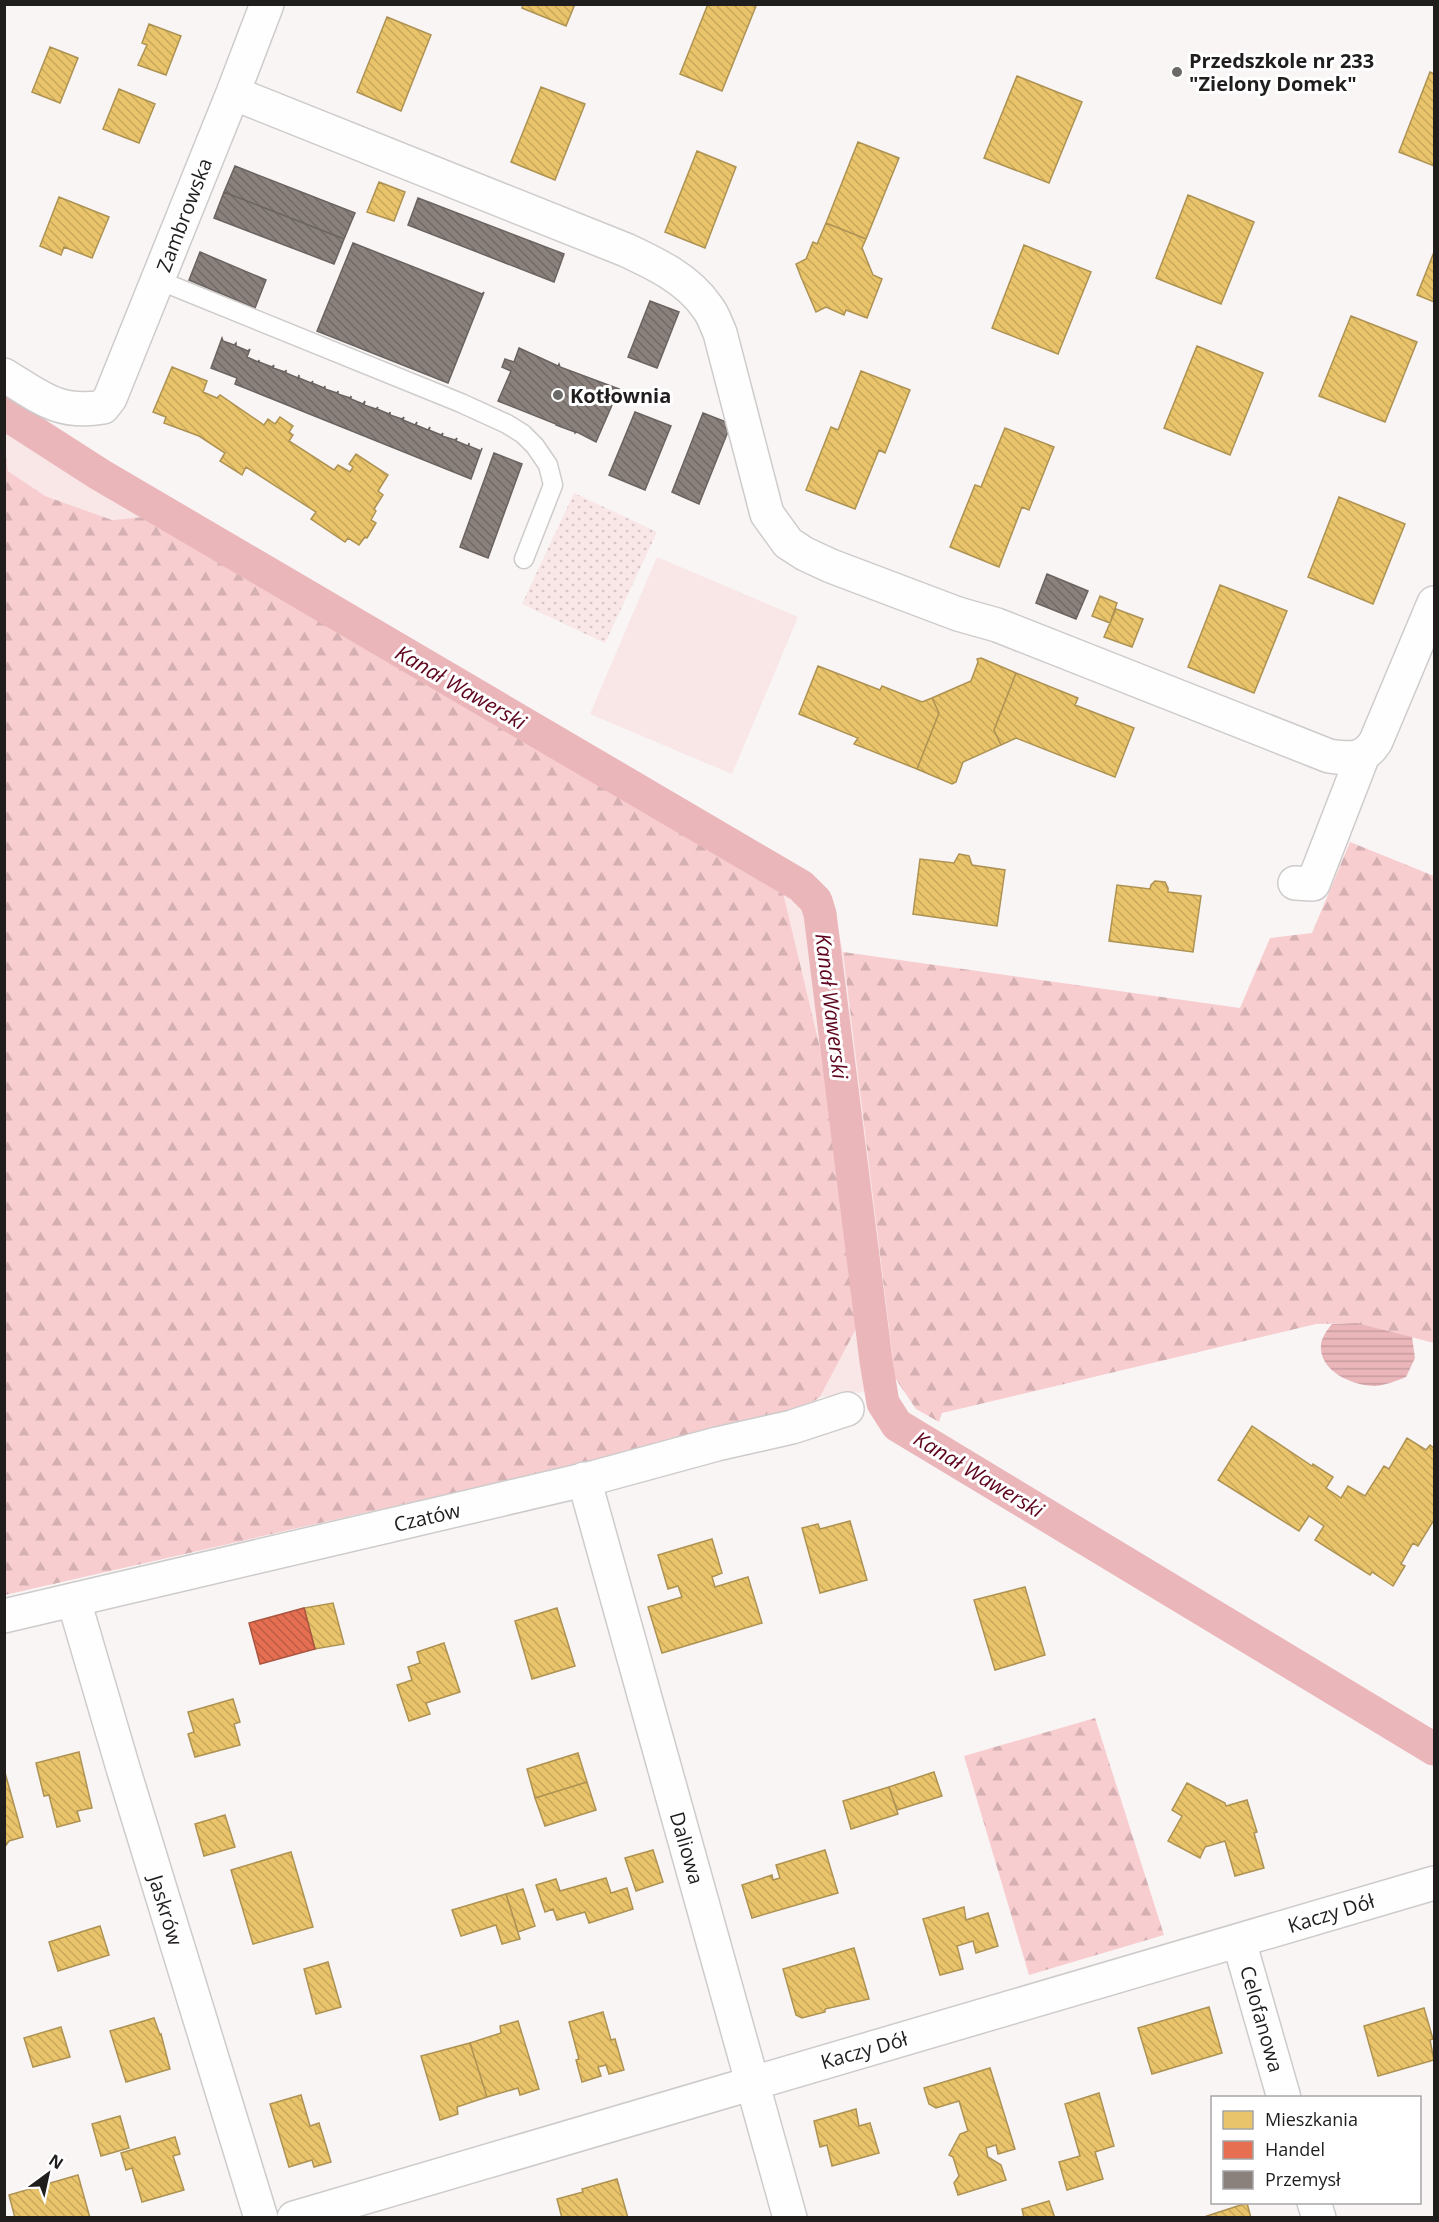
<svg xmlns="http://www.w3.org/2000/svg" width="1439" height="2222" font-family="'Open Sans',sans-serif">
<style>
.grass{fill:#f9e6e7}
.forest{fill:url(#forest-firs)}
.park{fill:url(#park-dots)}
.water{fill:url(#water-rules)}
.homes{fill:url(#homes-back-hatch);stroke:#ad9253;stroke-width:1.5}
.shops{fill:url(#shops-back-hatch);stroke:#ab5641;stroke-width:1.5}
.industry{fill:url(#industry-back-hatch);stroke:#6a6360;stroke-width:1.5}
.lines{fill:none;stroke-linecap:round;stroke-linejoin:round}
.canal{stroke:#eab6ba;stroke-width:33}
.lane-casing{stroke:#cecbcb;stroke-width:21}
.street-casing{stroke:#cecbcb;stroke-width:36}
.lane{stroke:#fefefe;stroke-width:18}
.street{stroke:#fefefe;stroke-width:33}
.poi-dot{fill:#6c6969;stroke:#fff;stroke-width:2}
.labels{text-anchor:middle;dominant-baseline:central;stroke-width:6;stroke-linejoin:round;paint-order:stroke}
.poi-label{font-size:20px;font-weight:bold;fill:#201d1d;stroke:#fff;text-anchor:start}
.street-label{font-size:20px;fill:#201d1d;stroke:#fff}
.water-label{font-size:21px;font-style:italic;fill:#5e051d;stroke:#fff}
</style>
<defs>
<pattern id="forest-firs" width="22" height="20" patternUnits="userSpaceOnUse" patternTransform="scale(1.5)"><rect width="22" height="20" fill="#f8cdd0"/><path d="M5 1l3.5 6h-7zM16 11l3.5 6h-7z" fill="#d4b0b2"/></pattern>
<pattern id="park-dots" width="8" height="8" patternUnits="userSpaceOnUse" patternTransform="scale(1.5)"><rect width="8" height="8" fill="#f9e6e7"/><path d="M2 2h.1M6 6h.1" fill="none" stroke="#d5c5c6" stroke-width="1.8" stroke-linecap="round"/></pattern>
<pattern id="water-rules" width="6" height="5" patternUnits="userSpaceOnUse" patternTransform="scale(1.5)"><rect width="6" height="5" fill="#eab6ba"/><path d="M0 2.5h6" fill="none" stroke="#c89c9f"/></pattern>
<pattern id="homes-back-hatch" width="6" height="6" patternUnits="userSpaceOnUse" patternTransform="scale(1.5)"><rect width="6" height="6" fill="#e9c46a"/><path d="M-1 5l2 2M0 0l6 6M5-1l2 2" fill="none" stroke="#c8a85b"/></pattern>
<pattern id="shops-back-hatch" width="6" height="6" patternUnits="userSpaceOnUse" patternTransform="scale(1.5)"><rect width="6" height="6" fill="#e76f51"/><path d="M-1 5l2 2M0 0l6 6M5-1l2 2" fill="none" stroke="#bb5b43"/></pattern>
<pattern id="industry-back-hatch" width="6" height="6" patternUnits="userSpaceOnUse" patternTransform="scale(1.5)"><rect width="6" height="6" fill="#8a817c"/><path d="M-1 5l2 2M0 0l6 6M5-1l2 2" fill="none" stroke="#706965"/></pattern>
</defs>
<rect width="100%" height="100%" fill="#f9f5f5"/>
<path class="grass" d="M4,431L144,517L112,520L45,496L8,471Z
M657,557L798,617L732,774L590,714Z
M746,837L813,877L835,914L843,952L895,1378L873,1391L820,1397L859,1323L820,1048L781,884L738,858Z"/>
<path class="forest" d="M4,440L8,471L45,496L112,520L144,517L781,884L820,1048L859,1323L820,1397L793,1415L5,1595Z
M1350,842L1434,876V1343L1357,1323L1316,1324L942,1413L939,1422L916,1409L895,1378L843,952L1240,1008L1270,938L1312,933Z
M1095,1718L1164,1935L1029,1975L964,1756Z"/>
<path class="park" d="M574,493L657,532L605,643L522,604Z"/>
<path class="water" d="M1357,1323L1412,1337L1415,1358L1406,1377C1396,1381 1386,1385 1375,1386C1353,1386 1318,1371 1321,1344C1322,1337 1327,1330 1332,1324Z"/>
<path class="homes" d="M523,4H575L566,26L522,8Z
M708,4H751L756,6L722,91L680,74Z
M387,17L431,35L401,111L357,92Z
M149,24L181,36L166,75L138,65L147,45L142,43Z
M50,47L78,58L60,103L32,92Z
M1430,72L1434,74V166L1399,152Z
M1017,76L1082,102L1049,183L984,158Z
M541,87L585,104L555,180L511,162Z
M119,89L155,104L139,143L103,129Z
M858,142L899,158L866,239L826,223Z
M697,151L736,167L705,248L665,232Z
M379,182L405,192L394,221L367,212Z
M1188,195L1254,222L1221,304L1156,278Z
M59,197L109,217L92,258L64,247L61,255L40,246Z
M826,223L866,239L862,248L873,275L882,279L867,318L846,310L844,315L826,307L816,312L801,277L796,264L806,259L813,242L817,244Z
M1024,245L1091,272L1058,354L992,328Z
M1434,252V302L1417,295Z
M1351,316L1417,342L1385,422L1319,396Z
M1197,346L1263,373L1230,455L1164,428Z
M172,367L207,381L203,392L217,398L220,395L264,425L268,419L275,424L280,417L293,426L289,432L293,435L289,441L334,470L338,465L350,472L353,467L349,464L356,454L388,475L378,491L383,495L374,509L376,511L371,520L376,523L367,538L365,537L359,545L348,538L345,542L311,519L316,512L246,467L242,475L220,461L225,453L199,436L164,423L166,417L153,412Z
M861,371L910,390L885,453L879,450L855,509L806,490L831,427L838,430Z
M1005,428L1054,447L1029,510L1022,507L999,567L950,547L975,485L981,487Z
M1339,497L1405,524L1373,604L1308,577Z
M1220,585L1287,611L1254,693L1188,667Z
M1100,596L1117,603L1110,623L1092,616Z
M1116,609L1143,619L1132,647L1104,637Z
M981,658L1016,673L994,730L1001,745L963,762L956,782L952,784L917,769L939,713L932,698L971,681L978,662L977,659Z
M818,666L880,690L882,686L922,702L932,698L939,713L917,769L854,744L858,738L799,714Z
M1016,673L1078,698L1075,705L1134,728L1115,777L1016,738L1001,745L994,730Z
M959,854L969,856L972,865L1005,870L997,926L913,914L920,859L954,863Z
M1155,881L1165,882L1168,888V892L1201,896L1193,952L1109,941L1117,885L1150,889L1151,885Z
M1252,1426L1312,1466L1313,1464L1333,1477L1326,1488L1341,1498L1348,1486L1365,1496L1384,1466L1389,1469L1407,1438L1426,1450L1430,1445L1434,1448V1520L1418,1546L1413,1543L1401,1564L1405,1566L1393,1586L1372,1572L1370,1575L1315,1540L1324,1526L1309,1516L1299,1531L1218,1480Z
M850,1521L867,1580L820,1593L802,1528L818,1524L820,1529Z
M712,1539L722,1573L712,1577L715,1587L748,1577L762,1623L662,1653L648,1607L682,1597L678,1586L668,1589L658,1555Z
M1025,1587L1045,1655L995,1670L974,1600Z
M333,1603L344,1644L315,1649L304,1608Z
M557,1608L575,1666L532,1679L515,1621Z
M444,1643L460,1692L426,1703L430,1714L409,1721L397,1685L412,1680L408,1667L420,1663L417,1652Z
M233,1699L240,1722L234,1724L240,1745L195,1757L188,1734L194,1732L188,1712Z
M79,1752L92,1808L77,1811L80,1821L57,1827L49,1795L44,1796L36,1763Z
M578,1753L587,1782L535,1798L527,1769Z
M4,1769L23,1837L9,1841L4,1848Z
M934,1772L942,1796L897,1810L889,1787Z
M587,1782L596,1810L545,1826L535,1798Z
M1187,1783L1225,1803L1226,1806L1247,1800L1257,1832L1254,1833L1264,1868L1235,1876L1225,1841L1205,1847L1200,1858L1168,1841L1182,1816L1172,1810Z
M889,1787L898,1814L851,1829L843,1801Z
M225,1815L235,1847L204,1856L195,1824Z
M653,1850L663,1882L636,1891L625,1858Z
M825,1850L838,1893L752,1918L742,1885L772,1875L773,1880L780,1878L776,1865Z
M291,1852L313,1927L253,1944L231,1870Z
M606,1878L611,1893L627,1888L633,1909L589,1923L585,1912L557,1920L553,1909L545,1912L536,1885L556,1879L560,1891Z
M523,1889L535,1926L518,1932L506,1894Z
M506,1894L520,1939L502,1944L496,1925L461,1936L452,1910Z
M964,1907L966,1920L988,1913L998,1946L976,1953L973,1941L957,1946L963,1969L940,1975L923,1919Z
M100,1926L109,1955L58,1971L49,1942Z
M854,1948L869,1999L825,2009V2012L802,2018L796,2015L783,1969Z
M328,1962L341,2007L316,2014L304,1969Z
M1209,2007L1222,2053L1152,2074L1138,2028Z
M1424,2008L1433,2039L1430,2040L1434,2060L1378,2076L1364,2026Z
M603,2012L611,2040L615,2039L624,2070L609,2074L606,2065L598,2067L601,2076L582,2082L576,2060L579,2059L569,2022Z
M154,2018L160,2035L161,2034L170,2069L126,2082L110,2031Z
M518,2021L539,2089L520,2095L518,2088L487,2097L470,2043L501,2033L500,2026Z
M61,2027L70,2057L33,2067L24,2038Z
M470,2043L487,2097L457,2107L458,2114L440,2120L421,2056Z
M990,2068L1015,2149L998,2154L996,2145L986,2148L988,2157L1001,2165L1006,2180L958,2195L954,2183L959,2176L953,2157L949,2155L960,2134L968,2131L959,2101L936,2108L929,2104L924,2088Z
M1099,2093L1114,2146L1095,2152L1103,2179L1067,2190L1059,2162L1080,2156L1065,2104Z
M301,2095L310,2126L319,2123L331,2162L314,2167L312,2160L289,2167L270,2104Z
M856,2109L859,2126L870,2123L879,2153L832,2166L827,2145L820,2147L814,2121Z
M120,2116L129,2148L101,2156L92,2124Z
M175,2137L180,2154L173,2156L184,2190L142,2202L132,2168L126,2170L121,2153Z
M78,2175L90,2218H15L9,2195Z
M617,2179L628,2218H562L557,2199L583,2192L582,2189Z
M1049,2201L1055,2218H1024L1022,2209Z
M1247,2203L1251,2218H1201L1213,2214Z"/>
<path class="shops" d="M304,1608L315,1649L260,1664L249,1623Z"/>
<path class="industry" d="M235,166L355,213L344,239L224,192Z
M224,192L344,239L334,264L214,218Z
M418,198L564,254L554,282L408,225Z
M353,243L482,294L484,292L448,383L317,331Z
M200,252L266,280L255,308L189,280Z
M650,301L679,312L657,368L628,357Z
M222,338L223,341L234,345L236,343V346L248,351L250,349L247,357L258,362L259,360V362L272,367L274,365L273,368L285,372L286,370V373L298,378L299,375V378L311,383L313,381L312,383L324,388L325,386V389L337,393L338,391V394L350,398L351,396V399L363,404L365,401L364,405L376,409L378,407L377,409L389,414L390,412V415L402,419L404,417L403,420L415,425L417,422L416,425L428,430L430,427L429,430L441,435L443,433L442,436L455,440L457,438L456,441L468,446L469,443V446L481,451L482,448L471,479L235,384L237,378L211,368Z
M519,348L558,366L559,364L560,367L619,389L596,442L577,432L575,433V432L556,425V424L498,401L511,371L502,367L505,359L514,362Z
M635,412L671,426L645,490L609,475Z
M703,413L731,424L699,504L672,492Z
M494,453L522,464L488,558L460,547Z
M1047,574L1088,591L1076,619L1036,603Z"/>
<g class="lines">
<path class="canal" d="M4,413L99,474L801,886L816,901L820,914L876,1361L883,1403L897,1425L1434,1749"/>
<g class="lane-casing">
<path id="lane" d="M158,280L461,403L507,424L523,434L535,446L548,465L553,485L524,559"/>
</g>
<g class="street-casing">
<path id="street" d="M233,93L626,250C656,264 688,279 707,307C713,314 716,324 720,333L767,514L788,543L805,554L831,566L958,614L997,625L1329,756C1350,759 1364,761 1376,741L1434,603
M4,375C40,397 59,415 103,407L110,398L233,93L267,4
M1295,883L1313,884L1363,755
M584,1479L790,2218
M74,1601L123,1768L261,2218
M4,1616L596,1477L717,1444L792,1427L847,1409
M1239,1941L1284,2098
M1314,2202L1319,2218
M294,2218L1434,1883"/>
</g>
<use href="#lane" class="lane"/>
<use href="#street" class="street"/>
</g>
<g class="poi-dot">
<circle cx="1177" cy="72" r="6"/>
<circle cx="558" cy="395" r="6"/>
</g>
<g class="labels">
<g class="poi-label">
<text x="1189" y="60">Przedszkole nr 233<tspan x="1189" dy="23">"Zielony Domek"</tspan></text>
<text x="570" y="395">Kotłownia</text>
</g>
<g class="street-label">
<text transform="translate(184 215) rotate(-69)">Zambrowska</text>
<text transform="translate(427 1517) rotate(-13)">Czatów</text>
<text transform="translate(687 1848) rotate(74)">Daliowa</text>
<text transform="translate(166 1910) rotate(73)">Jaskrów</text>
<text transform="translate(1331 1913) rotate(-17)">Kaczy Dół</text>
<text transform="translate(1262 2019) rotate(74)">Celofanowa</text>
<text transform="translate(864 2050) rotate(-16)">Kaczy Dół</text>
</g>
<g class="water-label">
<text transform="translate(461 687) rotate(30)">Kanał Wawerski</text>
<text transform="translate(832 1006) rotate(83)">Kanał Wawerski</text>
<text transform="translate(979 1474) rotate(31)">Kanał Wawerski</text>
</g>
</g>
<rect width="1439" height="2222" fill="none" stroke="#201d1d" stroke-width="12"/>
<rect x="1211" y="2096" width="210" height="108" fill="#ffffff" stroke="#a6a5a5" stroke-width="1.5"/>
<rect x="1223" y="2111" width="30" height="18" fill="#e9c46a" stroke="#a6a5a5" stroke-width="1.5"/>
<text x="1265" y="2126" font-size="18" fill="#201d1d">Mieszkania</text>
<rect x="1223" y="2141" width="30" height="18" fill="#e76f51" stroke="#a6a5a5" stroke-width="1.5"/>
<text x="1265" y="2156" font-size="18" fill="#201d1d">Handel</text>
<rect x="1223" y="2171" width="30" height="18" fill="#8a817c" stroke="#a6a5a5" stroke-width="1.5"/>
<text x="1265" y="2186" font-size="18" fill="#201d1d">Przemysł</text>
<g transform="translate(48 2174) rotate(33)" stroke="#ffffff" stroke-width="4.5" paint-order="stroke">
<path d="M0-4.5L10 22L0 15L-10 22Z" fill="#201d1d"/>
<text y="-9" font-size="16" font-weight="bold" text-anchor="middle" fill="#201d1d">N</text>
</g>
</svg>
